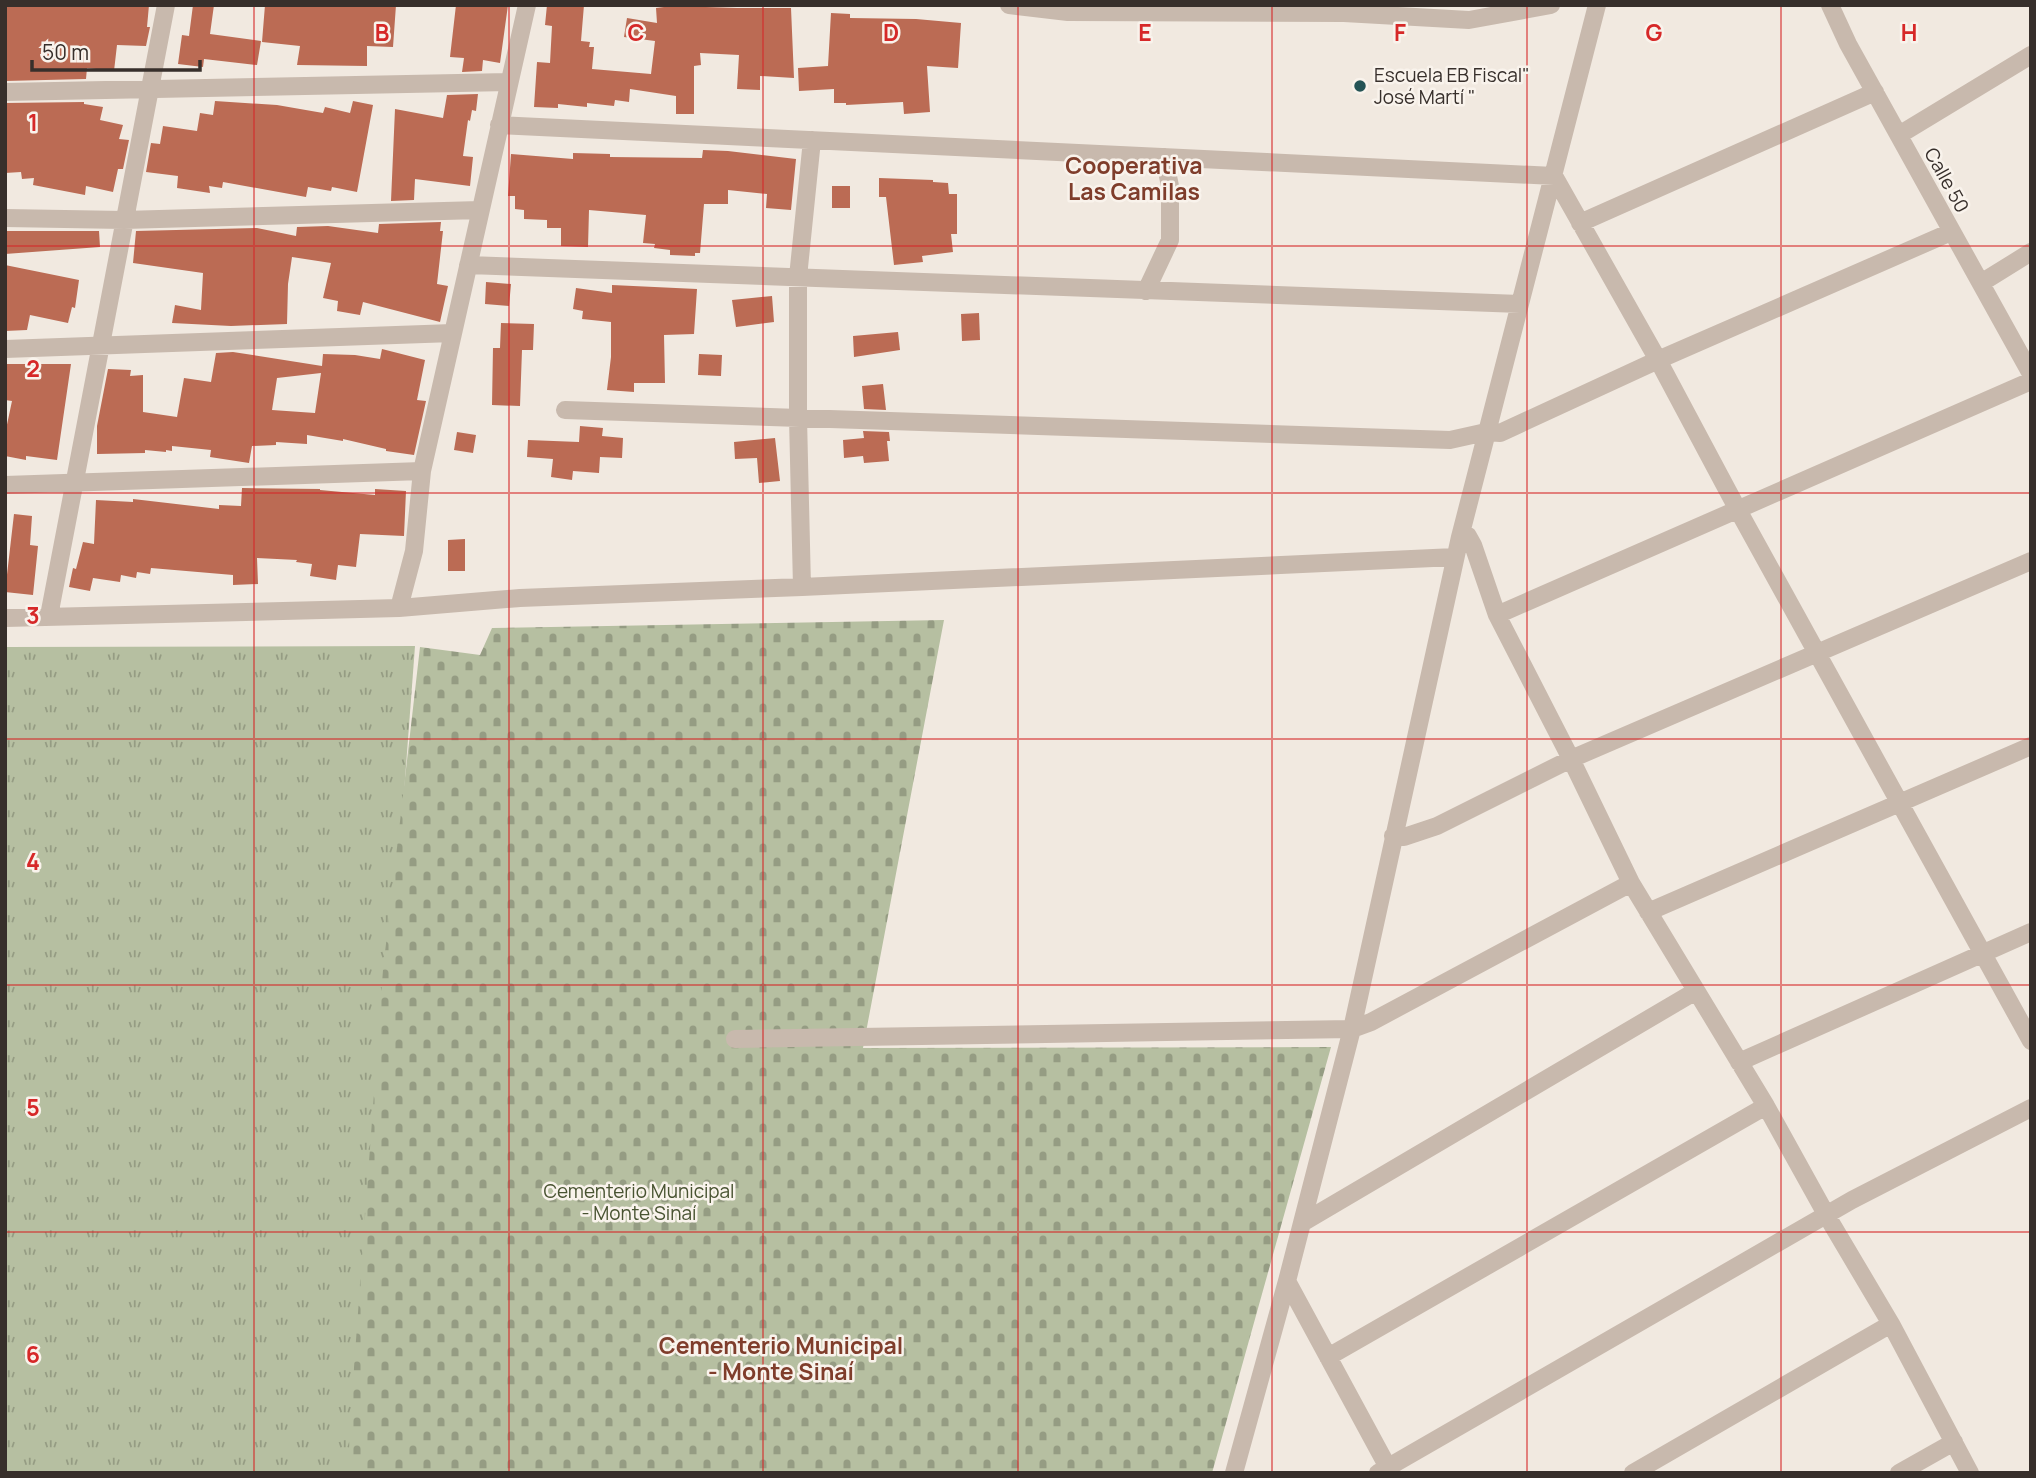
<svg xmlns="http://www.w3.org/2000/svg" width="2036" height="1478" font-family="Manrope,sans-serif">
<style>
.grass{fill:url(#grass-tufts)}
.cemetery{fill:url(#cemetery-stones)}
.building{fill:#bb6b54;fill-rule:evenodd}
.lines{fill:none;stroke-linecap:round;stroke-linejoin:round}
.minor{stroke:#c8b9ad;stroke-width:18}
.grid{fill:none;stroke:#d62828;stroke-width:2;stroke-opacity:0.55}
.poi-dot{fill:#245355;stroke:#f9f3ec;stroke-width:2.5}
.labels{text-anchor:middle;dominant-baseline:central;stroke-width:5;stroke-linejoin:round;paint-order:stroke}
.poi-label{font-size:19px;fill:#372f2b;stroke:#f9f3ec;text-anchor:start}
.street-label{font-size:19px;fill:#372f2b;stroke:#f9f3ec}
.park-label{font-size:19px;fill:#485331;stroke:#f9f3ec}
.quarter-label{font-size:23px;font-weight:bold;fill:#7f3d2b;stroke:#f9f3ec}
.grid-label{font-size:23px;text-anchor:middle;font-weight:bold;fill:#d62828;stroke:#f9f3ec;stroke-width:5;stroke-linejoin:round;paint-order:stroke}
</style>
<defs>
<pattern id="grass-tufts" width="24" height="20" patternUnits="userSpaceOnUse" patternTransform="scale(1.75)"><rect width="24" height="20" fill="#b6bfa1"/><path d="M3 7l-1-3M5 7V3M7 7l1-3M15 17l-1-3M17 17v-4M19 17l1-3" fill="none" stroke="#959c83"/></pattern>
<pattern id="cemetery-stones" width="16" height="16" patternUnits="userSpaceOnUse" patternTransform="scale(1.75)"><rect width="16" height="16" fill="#b6bfa1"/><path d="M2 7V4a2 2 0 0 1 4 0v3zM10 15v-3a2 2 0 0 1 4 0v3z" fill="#959c83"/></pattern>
</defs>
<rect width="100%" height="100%" fill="#f1e9e0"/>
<path class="grass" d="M415,646L353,1473H5V647Z"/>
<path class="cemetery" d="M944,620L863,1048L1331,1047L1212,1473H350L349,1436L383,970L420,647L480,655L492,628Z"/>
<path class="building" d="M5,5H149L147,27H150L146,46L117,45L114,71L87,68L86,79L5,81Z
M193,5H214L210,34L261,41L257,65L204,59L203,67L178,64L182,35L189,36Z
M265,5H396L393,47L367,46V66L297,65L300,46L262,42Z
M456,5H508L500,63L483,60L482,71L462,72L464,58L450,57Z
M547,5H584L581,41L590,42L589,47H594L592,69L651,74L655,41L624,37L627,18L657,23L656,8L680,5H706V7L737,8H791L794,78L760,76V90L737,89L739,55L700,53L701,65L694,66V114H676V96L630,89L629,102L615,100L614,106L587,103V107L558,104V108L534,107L537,62L550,63L552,26L545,25Z
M831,13L850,14V18L916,19L961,23L958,68L927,66L930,112L904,114L903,102L846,105V103H834V89L799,91L798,68L828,66Z
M478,94L476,111L472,110L470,121L468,120L463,156L473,157L470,186L415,179L414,200L391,201L395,109L443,118L447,95Z
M215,101L277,105L323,113L325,107L350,113L353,101L373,105L357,192L332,187L331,191L308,187L306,197L223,182L222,188L209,186L210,193L177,188L178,176L146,172L151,143L160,144L163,126L197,131L200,113L213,115Z
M84,102V104L103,107L100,120L123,125L119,139L129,140L123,169H118L113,192L86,186L85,195L33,185L34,178L22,179L21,172L5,173V103Z
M703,150L728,151L796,159L791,210L766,208L767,194L728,190V204H704L700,253H695V256L670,255V250L654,248L655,244L643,243L646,215L589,210L588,247L561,246V228H547V220L524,219V210L515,209V196H508L511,154L573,159V153L610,154V157L702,158Z
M879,178L933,180V182L948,183L949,194H957V234H951L953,252L922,256L923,262L894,265L886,197H879Z
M832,186H850V208H832Z
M441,222L440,231H443L437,284L448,286L440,322L363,302L360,315L337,311L338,301L323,298L331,263L292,257L288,284L287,324L231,326L172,323L175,305L201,310L203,273L133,263L136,231L257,228L296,236L297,227L328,226L378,233L379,224Z
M5,231H99L100,247L5,254Z
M5,265L79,280L75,308L72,307L68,323L30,315L27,330L5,331Z
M486,282L511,284L509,306L485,304Z
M612,285L697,289L694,334L664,335L665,383H634V392L607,390L611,357V322L582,319L583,311L573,309L576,288L612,293Z
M772,296L774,322L736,327L732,300Z
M979,313L980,340L962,341L961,314Z
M501,323L534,324L533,350H522L520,406L492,405L493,348H500Z
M898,332L900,350L854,357L853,336Z
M382,349L425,360L417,400L426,401L414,455L386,451V449L343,439V441L307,435V444L276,442V445L252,446L249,463L210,457L211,450L172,446V451L166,450V452L145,450V453L97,454V426L108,369L131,370L130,376L143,375V412L177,417L184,378L211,382L216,353L233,352L322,366L323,354L355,355L380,359ZM321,373L315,413L272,410L277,378Z
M699,354L722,355L721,376L698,375Z
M5,364H71L57,460L26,456V460L5,456V434L12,401L5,400Z
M883,384L886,410L864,409L862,386Z
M580,426L603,428L602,436L623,438L622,458L600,457L599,473L573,471L572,480L551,477L553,459L527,457L528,440L579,442Z
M863,431L889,432L890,441H887L889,461L864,463L863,456L844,458L843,440L864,438Z
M457,432L476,435L473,453L454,450Z
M775,438L780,481L759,483L757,458L735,459L734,442Z
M242,488L320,489V490L375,495V489L406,491L404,536L360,534L356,567L338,565L336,580L310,576L312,564L296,562L297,560L257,558L258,584L233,585V575L151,568L150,574L137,572L136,578L121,575L120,582L93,578L90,591L69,587L73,568L76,569L83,542L94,544L96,500L133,502V499L219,509V505L241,506Z
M14,514L32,516L30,545L38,546L33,595L5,592Z
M465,539V571H448V540Z"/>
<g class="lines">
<path class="minor" d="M1009,5L1068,12L1344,13L1469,20L1551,5
M1830,5L1848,44L2031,374
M5,92L509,82
M499,125L1554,176L1658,360L1738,510L2031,1041
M1899,135L2031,55
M5,218L124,220L480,210
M1580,223L1875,92
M468,265L1520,304
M1981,283L2031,252
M1146,291L1170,240V186L1164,157
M5,349L453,333
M565,410L1450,440L1486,432L1500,433L1658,360L1951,232
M5,485L422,471
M1460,537L1468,536L1473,545L1497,615L1571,759L1631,883L1766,1106L1827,1216L1891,1324L1970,1473
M802,587L1455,557
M399,608L414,551L422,471L527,5
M1497,615L2031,381
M49,616L166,5
M5,618L399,608L520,598L802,587L798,418V277L812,140
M1393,836L1404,837L1437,826L1571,759L2031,561
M1648,912L2031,746
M735,1039L1352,1029L1371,1022L1631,883
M1739,1062L2031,932
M1302,1223L1696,991
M1287,1281L1391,1473
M1328,1357L1766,1106
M1234,1473L1287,1281L1352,1029L1460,537L1597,5
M1378,1473L1852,1200L2031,1108
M1633,1473L1891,1324
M1899,1473L1954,1442"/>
</g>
<path class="grid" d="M254,5V1473M509,5V1473M763,5V1473M1018,5V1473M1272,5V1473M1527,5V1473M1781,5V1473M5,246H2031M5,493H2031M5,739H2031M5,985H2031M5,1232H2031"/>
<circle class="poi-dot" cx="1360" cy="86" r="7"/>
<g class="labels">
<g class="poi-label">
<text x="1374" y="75">Escuela EB Fiscal"<tspan x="1374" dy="22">José Martí "</tspan></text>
</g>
<g class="street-label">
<text transform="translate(1947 180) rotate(61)">Calle 50</text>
</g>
<g class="park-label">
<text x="639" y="1191">Cementerio Municipal<tspan x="639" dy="22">- Monte Sinaí</tspan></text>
</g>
<g class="quarter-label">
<text x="1134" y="165">Cooperativa<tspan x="1134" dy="26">Las Camilas</tspan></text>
<text x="781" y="1345">Cementerio Municipal<tspan x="781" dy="26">- Monte Sinaí</tspan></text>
</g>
</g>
<g class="grid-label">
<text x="382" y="41">B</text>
<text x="636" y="41">C</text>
<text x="891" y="41">D</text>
<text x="1145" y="41">E</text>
<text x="1400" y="41">F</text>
<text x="1654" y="41">G</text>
<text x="1909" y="41">H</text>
<text x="33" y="131">1</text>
<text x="33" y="377">2</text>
<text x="33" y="624">3</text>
<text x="33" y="870">4</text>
<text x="33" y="1116">5</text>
<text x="33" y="1363">6</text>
</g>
<rect width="2036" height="1478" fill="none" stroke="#372f2b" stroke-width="14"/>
<path d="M32 60v10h168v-10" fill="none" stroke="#372f2b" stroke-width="3.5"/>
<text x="42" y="60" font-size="21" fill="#372f2b" stroke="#f9f3ec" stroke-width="5" paint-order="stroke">50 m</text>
</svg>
